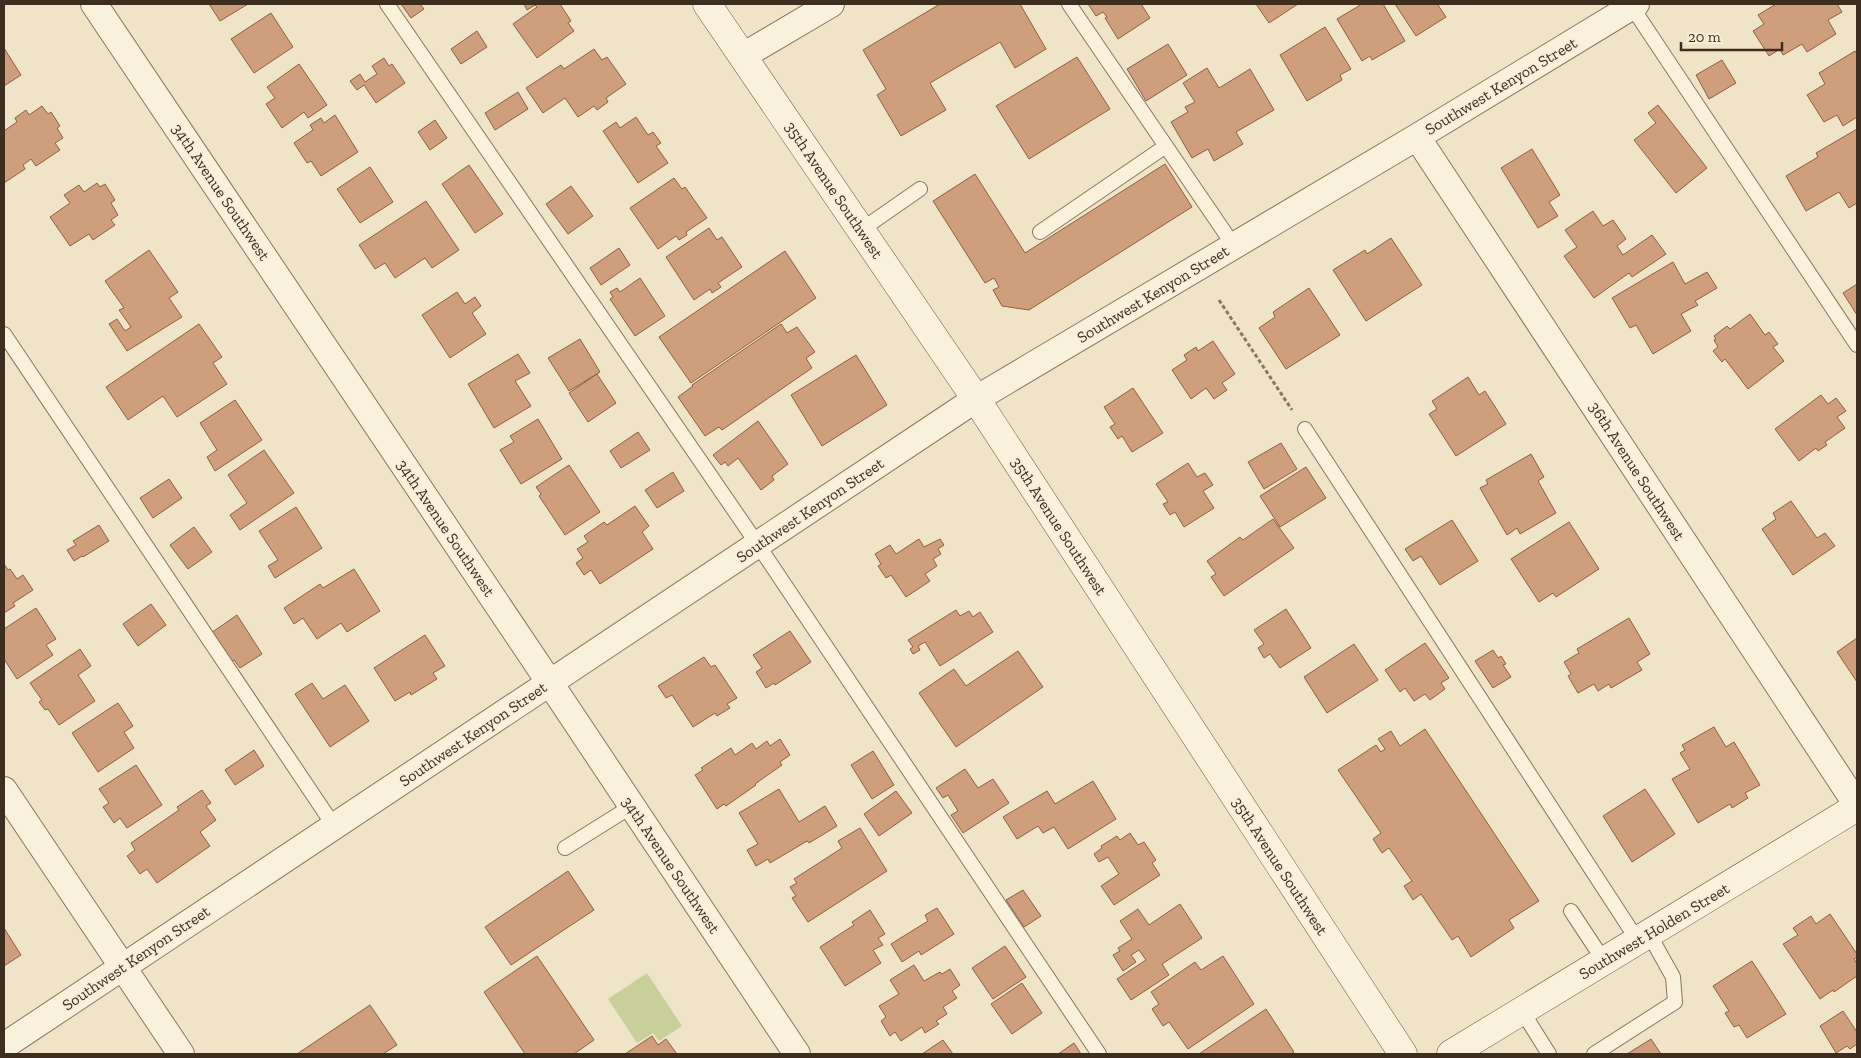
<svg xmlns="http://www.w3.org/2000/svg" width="1861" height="1058" font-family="'Zilla Slab',serif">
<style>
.green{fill:#c9cf9b}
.building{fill:#cf9f7d;stroke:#8d5f41}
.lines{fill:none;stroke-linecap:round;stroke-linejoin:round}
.lane-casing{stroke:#8d765c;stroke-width:16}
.street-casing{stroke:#8d765c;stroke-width:28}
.secondary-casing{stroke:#6f573f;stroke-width:29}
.path{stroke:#8d765c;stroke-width:3;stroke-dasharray:4 2.5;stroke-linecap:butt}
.lane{stroke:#faf1dc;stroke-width:14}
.street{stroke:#faf1dc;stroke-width:26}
.secondary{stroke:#faf1dc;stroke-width:28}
.labels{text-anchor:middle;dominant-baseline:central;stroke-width:4;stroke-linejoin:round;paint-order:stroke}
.street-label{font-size:16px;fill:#3d2e20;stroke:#f7eed8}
</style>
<rect width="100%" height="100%" fill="#f0e4c8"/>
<path class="green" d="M647,973L682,1026L659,1041L653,1033L637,1043L608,999Z"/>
<path class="building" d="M209,4H248L220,21Z
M401,4H420L424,9L411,18Z
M524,4H560L571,21L568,23L574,31L537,58L513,24L537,7L535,5L527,10Z
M940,4H1020L1046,49L1015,68L1000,42L930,83L946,110L901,136L877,95L886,89L863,50Z
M1088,4H1141L1150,18L1118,39L1105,18L1107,17L1103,12L1096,16Z
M1256,4H1298L1269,23Z
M1362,4H1383L1405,41L1372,60L1370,56L1362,61L1337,19Z
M1395,4H1439L1438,5L1446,17L1416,36Z
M1776,4H1837L1842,12L1828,20L1836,34L1807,52L1802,44L1783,55L1780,49L1769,56L1753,31L1764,24L1758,15Z
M271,13L293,47L254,73L231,39Z
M1325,27L1351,69L1340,75L1342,80L1307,101L1280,55Z
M477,31L487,47L461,64L451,49Z
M1168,44L1187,75L1146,101L1127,69Z
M4,48L21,75L4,86Z
M594,49L602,60L607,57L626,84L606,98L608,102L597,110L594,106L578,117L565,98L543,113L526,88L561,65L564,69Z
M1855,51L1857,54V117L1843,126L1837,115L1824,122L1807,95L1825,84L1819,73Z
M1077,57L1110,109L1029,159L996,106Z
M384,58L389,66L392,64L405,83L376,103L364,85L357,90L350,81L360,74L365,82L377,74L372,66Z
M1722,60L1736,83L1709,99L1696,75Z
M299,64L327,105L308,118L304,112L282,128L266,104L275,98L267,87Z
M1207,68L1219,88L1250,69L1274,110L1236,132L1243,144L1214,161L1208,149L1192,158L1171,122L1188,112L1185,107L1195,102L1183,83Z
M518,92L528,109L495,130L485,113Z
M1658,105L1707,168L1676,193L1634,140L1656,123L1648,113Z
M42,106L48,114L51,112L60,126L57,128L63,138L55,143L60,150L36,166L31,159L23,165L25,169L4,183V131L17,122L15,118L26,110L29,115Z
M335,115L358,152L321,176L311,161L307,163L294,143L313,130L310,125L321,118L324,123Z
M636,117L648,135L653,132L661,143L656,146L668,163L638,183L603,131L616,122L620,128Z
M435,120L447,138L430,150L418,132Z
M1857,129V203L1849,208L1839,192L1806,211L1786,176L1818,157L1816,153Z
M1532,149L1560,195L1549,202L1558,216L1538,228L1501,168Z
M1165,164L1192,207L1029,310L1002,306L993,290L999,287L994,278L985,283L933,201L975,174L1025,253Z
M469,165L503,214L475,233L442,184Z
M370,167L393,202L360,223L337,189Z
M674,178L682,189L685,187L707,218L686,232L687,235L679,240L676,236L658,249L630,208Z
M97,183L100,187L105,184L115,200L111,203L118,215L111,220L115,225L93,240L89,234L70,246L50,217L70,203L64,195L79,185L84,192Z
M571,186L593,216L568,234L546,204Z
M426,201L459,250L432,268L425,258L395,278L385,263L375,269L359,245Z
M1593,211L1603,226L1613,220L1626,239L1617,246L1623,255L1652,235L1666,254L1632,277L1629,273L1594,298L1564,256L1577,247L1565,230Z
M709,228L717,240L722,237L742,267L718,283L721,287L712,293L710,289L694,300L666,257Z
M1391,238L1422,285L1366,321L1333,270L1365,250L1367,254Z
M619,248L630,265L601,285L590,268Z
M149,250L178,292L169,298L182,317L127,351L109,324L117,319L125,331L131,327L119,310L124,308L105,281Z
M785,251L816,298L691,383L659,337Z
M1673,262L1685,284L1707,272L1717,288L1695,301L1698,305L1681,314L1691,331L1653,354L1636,325L1630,328L1612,298Z
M640,278L665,316L635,336L610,299L613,297L610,292L617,288L620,292Z
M1857,284V315L1843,293Z
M1309,288L1340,335L1286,369L1259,328L1275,317L1273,312Z
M457,292L465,304L475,297L481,306L472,313L486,334L450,358L422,315Z
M1750,314L1765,335L1769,332L1778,344L1773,347L1784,361L1748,389L1725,359L1722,362L1713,351L1718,347L1714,340L1716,339L1714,336L1727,326L1730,329Z
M199,324L222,357L213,363L227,384L177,417L163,396L128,420L106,387Z
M781,324L787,333L797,327L815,352L806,358L812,368L722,430L719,427L705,436L678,397L693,386L692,385Z
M580,339L600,372L569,391L548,358Z
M1213,341L1235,374L1222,383L1227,390L1214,399L1206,388L1191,399L1172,370L1187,360L1184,355L1196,347L1198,351Z
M518,354L530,373L515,381L531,406L494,428L468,384Z
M856,355L887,405L822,446L791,395Z
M597,374L616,403L588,422L569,393Z
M1468,377L1479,395L1485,391L1506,424L1456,456L1429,414L1437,409L1432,401Z
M1133,388L1163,433L1132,452L1122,436L1118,439L1110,427L1115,424L1104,407Z
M1821,395L1828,404L1836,398L1846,411L1837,417L1845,428L1825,442L1827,445L1818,451L1816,448L1799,461L1775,429Z
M235,400L262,440L215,471L207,457L217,450L200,423Z
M538,419L562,459L521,484L500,450L514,442L510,436Z
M758,421L788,464L772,476L774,480L761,490L738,458L728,466L725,462L721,465L713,455Z
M638,432L650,450L621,468L610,451Z
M1281,443L1297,469L1264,489L1248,462Z
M264,450L294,493L240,530L230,515L247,503L228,475Z
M1531,454L1544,477L1538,481L1556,513L1520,534L1517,528L1507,535L1480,488L1488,484L1486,480Z
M1188,463L1197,477L1205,473L1213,485L1203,491L1214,508L1184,527L1175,512L1170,515L1163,504L1168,502L1156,484Z
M569,465L600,512L565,535L539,496L541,494L536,487Z
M1306,467L1326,498L1280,527L1260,496Z
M673,472L684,491L657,508L645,490Z
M169,479L182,498L153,518L140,498Z
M1791,501L1817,538L1825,533L1835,546L1793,575L1762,529L1776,519L1773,513Z
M635,506L649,526L642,532L653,549L600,584L591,570L584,575L576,563L583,558L577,549L588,542L584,536L604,522L607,525Z
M296,507L322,548L275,578L268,566L278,560L259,531Z
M1273,519L1294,548L1224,596L1211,577L1216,574L1207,561L1240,537L1243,540Z
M1452,520L1478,561L1440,585L1421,556L1413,561L1405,549Z
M1569,522L1599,569L1556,597L1553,593L1539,602L1511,559Z
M99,525L109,541L83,557L82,556L74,561L67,550L76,545L73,541Z
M194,527L212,552L188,569L170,545Z
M919,539L924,547L940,539L944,545L938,549L941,554L933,559L937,566L925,574L930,581L906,597L891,575L886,578L878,566L881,564L875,554L890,545L896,554Z
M4,564L8,570L10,569L17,579L23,575L33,590L13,603L15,606L4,613Z
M354,569L380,611L347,632L341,623L317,639L303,618L294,624L284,608L320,584L323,588Z
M151,604L166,625L138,646L123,624Z
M36,608L56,639L46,645L53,655L17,679L4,659V629Z
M1286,609L1311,648L1280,668L1270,654L1264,658L1258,648L1264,644L1254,630Z
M956,610L960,616L969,611L973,617L980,612L993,632L940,666L925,642L918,646L920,650L913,654L910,649L913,647L908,640Z
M237,615L262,654L240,668L234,660L230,663L211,633Z
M1629,618L1650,654L1637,662L1642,670L1611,688L1609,684L1598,691L1594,684L1578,693L1568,676L1571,674L1564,662L1579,653L1577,649Z
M790,631L811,662L775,685L774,683L766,688L756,672L762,668L753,655Z
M425,635L445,666L433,673L437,679L411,695L410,692L395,701L374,668Z
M1857,638V682L1837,652Z
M1425,643L1449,678L1441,683L1445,689L1430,700L1425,694L1414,701L1405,688L1400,692L1385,670Z
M1354,644L1378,680L1327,713L1304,677Z
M80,649L91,666L78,675L95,701L59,725L48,709L45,710L39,702L42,700L30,683Z
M1493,650L1498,658L1501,656L1506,664L1503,665L1511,677L1493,688L1475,661Z
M1018,651L1043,687L956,747L919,693L954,669L966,686Z
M704,657L711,667L715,665L737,698L727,704L730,708L717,716L715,713L693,727L672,695L666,698L658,686Z
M312,683L323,699L345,685L369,721L330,747L295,694Z
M118,703L133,726L124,732L134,748L98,772L72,733Z
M1714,727L1726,747L1734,742L1760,785L1745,793L1748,798L1732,808L1730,804L1698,823L1672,779L1690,769L1680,753L1685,750L1682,745Z
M1425,729L1539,901L1509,920L1514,928L1471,957L1458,936L1452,940L1421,894L1413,900L1404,886L1412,881L1389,848L1382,853L1373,839L1381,833L1338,770L1376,745L1381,752L1385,749L1378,739L1391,731L1400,746Z
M780,739L790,755L780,762L782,765L755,784L756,785L726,806L724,804L717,809L695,775L703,770L701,768L731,748L735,755L752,743L756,749L767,741L770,746Z
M254,750L264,766L235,785L225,770Z
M873,751L894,785L872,799L851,765Z
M136,765L162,805L127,828L120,818L114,823L103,807L109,803L99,789Z
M965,769L978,788L993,779L1009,803L963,833L951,815L958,811L948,795L943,798L936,788Z
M1093,781L1116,819L1068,849L1054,827L1043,833L1038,826L1017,839L1003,817L1047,791L1055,804Z
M779,789L799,822L825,806L837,826L809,843L807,841L770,863L768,859L756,866L747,850L758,844L739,813Z
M1645,789L1675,834L1632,862L1603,816Z
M202,790L211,803L206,806L216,820L200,832L210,846L157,883L147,869L140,874L127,856L135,850L131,843L179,810L177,807Z
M896,791L912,813L879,836L864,814Z
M860,828L887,871L808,922L792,898L796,896L790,887L797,883L794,879L842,848L838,841Z
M1130,833L1138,845L1144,842L1156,860L1152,863L1160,875L1114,905L1101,886L1119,874L1108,857L1099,862L1094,854L1102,848L1101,846L1117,836L1120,840Z
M568,871L594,910L511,965L485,927Z
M1023,890L1041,916L1024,927L1006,900Z
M1180,904L1202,938L1162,964L1169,975L1131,1000L1117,979L1146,960L1139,950L1131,955L1136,962L1123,971L1113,955L1120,951L1118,948L1132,939L1120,921L1138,909L1149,925Z
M937,908L954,934L921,955L919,951L902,962L891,944L928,921L925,915Z
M870,910L885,934L878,938L883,945L873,950L881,963L845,986L820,947L854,925L852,922Z
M1830,914L1857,954V957L1854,959L1857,964V976L1834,992L1833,990L1820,999L1783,944L1798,935L1793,928L1811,916L1816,924Z
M4,928L21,955L4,966Z
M1005,946L1026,977L993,999L972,968Z
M537,956L594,1040L574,1054H525L484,992Z
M1223,956L1254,1004L1188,1049L1169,1022L1163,1026L1152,1009L1159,1004L1151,992L1195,962L1201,970Z
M1752,961L1786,1014L1747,1038L1739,1025L1734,1027L1725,1013L1729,1011L1713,986Z
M914,965L924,981L940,972L942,974L950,969L960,985L952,991L957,998L943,1007L947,1014L936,1021L939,1024L925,1033L922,1027L901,1041L895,1032L890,1036L881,1021L886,1017L879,1006L899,994L890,980Z
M1022,983L1042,1013L1012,1034L991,1004Z
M370,1005L397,1045L383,1054H297Z
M1266,1009L1294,1052L1291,1054H1199Z
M1843,1011L1857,1032V1044L1850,1049L1847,1046L1836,1053L1820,1026Z
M652,1036L658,1045L666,1039L677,1054H625Z
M1651,1039L1661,1054H1627Z
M943,1040L953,1054H922Z
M1074,1043L1081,1054H1058Z"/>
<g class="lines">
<g class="lane-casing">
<path id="lane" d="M387,4L758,545L1099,1054
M1069,4L1234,246
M1632,7L1857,345
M861,230L920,189
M1040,232L1166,146
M4,334L334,826
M1305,429L1638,941
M565,848L632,806
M1571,911L1604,961
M1522,1011L1549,1054
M1594,1054L1675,1002L1673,977L1649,934"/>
</g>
<g class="street-casing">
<path id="street" d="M94,4L550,683L797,1054
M743,56L831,4
M1417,137L1857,805
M4,790L181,1054
M4,1046L976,399L1417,137L1636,4"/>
</g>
<g class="secondary-casing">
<path id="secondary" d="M707,4L976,399L1403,1054
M1451,1054L1857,807"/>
</g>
<path class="path" d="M1219,300L1292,410"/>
<use href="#lane" class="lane"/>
<use href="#street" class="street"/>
<use href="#secondary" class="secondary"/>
</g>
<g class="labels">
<g class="street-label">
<text transform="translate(1501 86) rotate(-31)">Southwest Kenyon Street</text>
<text transform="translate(834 190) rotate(56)">35th Avenue Southwest</text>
<text transform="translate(221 192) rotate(56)">34th Avenue Southwest</text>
<text transform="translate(1153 294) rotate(-31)">Southwest Kenyon Street</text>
<text transform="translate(1637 471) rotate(57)">36th Avenue Southwest</text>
<text transform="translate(810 510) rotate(-34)">Southwest Kenyon Street</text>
<text transform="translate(1059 526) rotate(57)">35th Avenue Southwest</text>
<text transform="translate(446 528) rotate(56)">34th Avenue Southwest</text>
<text transform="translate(473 734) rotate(-34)">Southwest Kenyon Street</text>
<text transform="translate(671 865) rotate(56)">34th Avenue Southwest</text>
<text transform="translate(1280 866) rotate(57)">35th Avenue Southwest</text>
<text transform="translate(1654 931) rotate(-31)">Southwest Holden Street</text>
<text transform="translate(136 958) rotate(-34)">Southwest Kenyon Street</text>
</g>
</g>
<rect width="1861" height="1058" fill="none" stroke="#3d2e20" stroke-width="10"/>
<path d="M1681 42v8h101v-8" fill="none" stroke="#3d2e20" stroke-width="2.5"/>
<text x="1688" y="42" font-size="15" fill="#3d2e20" stroke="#f7eed8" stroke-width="4" paint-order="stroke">20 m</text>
</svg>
